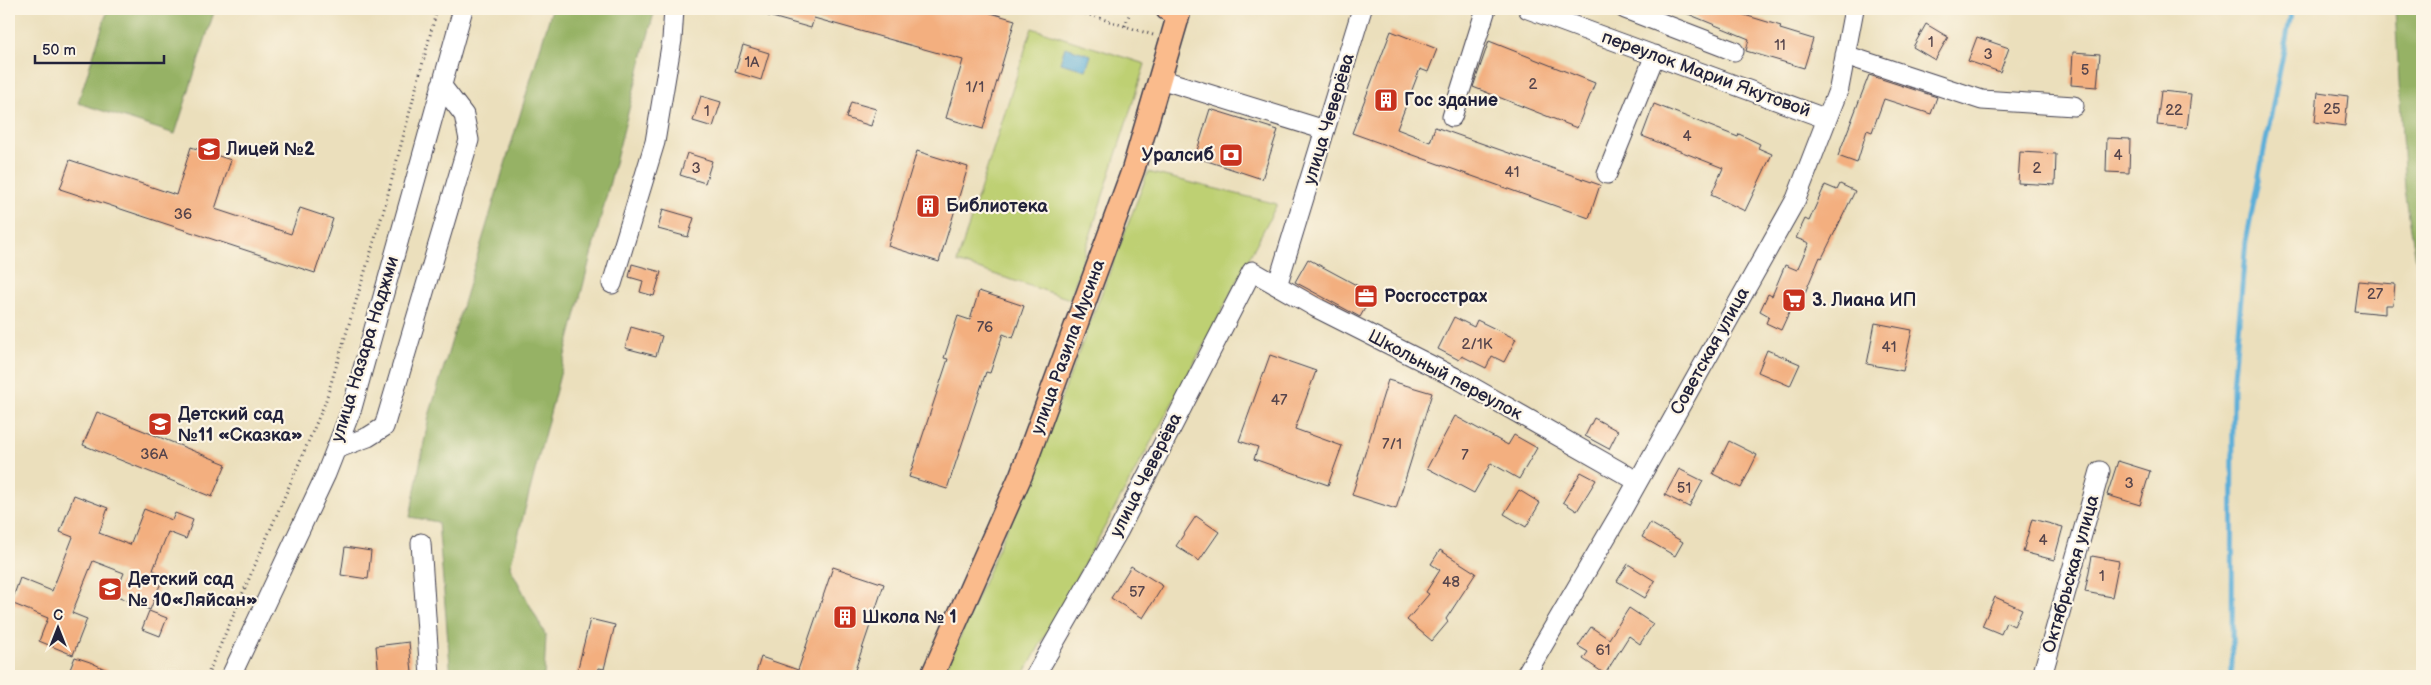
<svg xmlns="http://www.w3.org/2000/svg" width="2431" height="685" font-family="'Balsamiq Sans',sans-serif">
<style>
.green{fill:#bed073;stroke:#707957}
.forest{fill:#96b265;stroke:#5c6a50}
.water{fill:#5dafd8;stroke:#40688a}
.lines{fill:none;stroke-linecap:round;stroke-linejoin:round}
.stream{stroke:#5dafd8;stroke-width:5}
.building{fill:#f3af7f}
.minor-casing{stroke:#403e4e;stroke-width:21}
.major-casing{stroke:#403e4e;stroke-width:25}
.path{stroke:#403e4e;stroke-width:3;stroke-dasharray:1 4;stroke-linecap:butt}
.minor{stroke:#fff;stroke-width:19}
.major{stroke:#fabb8c;stroke-width:22}
.labels{text-anchor:middle;dominant-baseline:central;stroke-width:4.5;stroke-linejoin:round;paint-order:stroke}
.number-label{font-size:15px;fill:#56454c}
.street-label{font-size:18px;fill:#22223b;stroke:#fcf5e5}
.poi-label{font-size:18px;font-weight:bold;fill:#22223b;stroke:#fcf5e5;text-anchor:start}
</style>
<rect width="100%" height="100%" fill="#fcf5e5"/>
<filter id="ink" filterUnits="userSpaceOnUse"><feTurbulence type="fractalNoise" baseFrequency=".02" numOctaves="2"/><feDisplacementMap in="SourceGraphic" scale="10" xChannelSelector="R" yChannelSelector="G"/><feConvolveMatrix kernelMatrix="1 2 1 2 8 2 1 2 1" color-interpolation-filters="sRGB"/></filter>
<filter id="wash" filterUnits="userSpaceOnUse"><feTurbulence type="fractalNoise" baseFrequency=".0096" numOctaves="4" result="noise"/><feDisplacementMap in="SourceGraphic" scale="20" xChannelSelector="R" yChannelSelector="G"/><feGaussianBlur stdDeviation="1.12" result="paint"/><feColorMatrix in="noise" values="0 0 0 0 0 0 0 0 0 0 0 0 0 0 0 0 0 1.4 0 .05"/><feComposite in="paint" operator="in"/></filter>
<g filter="url(#wash)">
<rect width="100%" height="100%" fill="#ebdfbc"/>
<path class="green" d="M1032,28L1145,64L1070,299L957,262Z
M1148,172L1277,204L1203,347L1023,676H943L1044,443Z"/>
<path class="forest" d="M108,9H215L175,134L78,103Z
M552,9H655L510,567L546,636L544,676H451L438,522L410,517L429,416Z
M2395,9H2422V300L2405,190Z"/>
<path class="water" d="M1065,47L1091,55L1086,70L1060,63Z"/>
<g class="lines">
<path class="stream" d="M2232,676L2233,387L2246,241L2292,9"/>
</g>
<g id="blocks">
<path class="building" d="M759,9H977L1015,20L983,129L946,118L963,60L814,18L811,28L758,13Z
M1676,9H1743L1741,14L1781,26L1780,29L1813,39L1804,68L1746,51L1749,39Z
M1926,24L1948,37L1935,60L1913,47Z
M1391,31L1437,49L1428,72L1420,69L1397,129L1430,142L1435,127L1600,185L1589,218L1352,133Z
M1977,37L2009,48L2000,72L1968,61Z
M1489,41L1595,83L1577,128L1473,87Z
M743,45L769,53L761,80L735,72Z
M2073,52L2100,54L2097,87L2071,85Z
M1869,75L1937,97L1931,114L1884,99L1872,132L1867,130L1857,163L1838,156Z
M2161,91L2191,94L2187,128L2157,125Z
M2318,92L2348,96L2345,126L2315,122Z
M701,96L721,102L713,127L693,121Z
M851,102L876,109L871,126L846,118Z
M1654,104L1738,137L1739,134L1760,144L1758,148L1772,154L1745,211L1711,195L1723,168L1642,136Z
M1210,109L1278,130L1262,179L1195,157Z
M2107,138L2130,139L2129,173L2106,172Z
M191,147L231,160L215,209L291,234L300,208L333,219L315,273L60,189L70,160L176,195Z
M917,151L968,167L939,262L888,246Z
M2020,152L2056,154L2055,185L2018,183Z
M687,153L712,161L705,183L680,175Z
M1840,184L1855,191L1822,258L1820,257L1804,295L1798,293L1781,330L1766,323L1769,316L1760,311L1768,294L1772,296L1785,265L1797,270L1809,243L1796,238L1805,219L1809,221L1825,185L1837,190Z
M663,209L694,218L688,237L658,229Z
M1308,259L1373,294L1360,317L1295,282Z
M632,264L661,272L654,296L640,292L643,281L629,277Z
M2358,281L2395,284L2393,305H2385V314L2354,311Z
M979,291L1024,306L1013,338L1003,334L990,373L986,372L947,489L909,477L948,359L944,358L958,316L970,320Z
M1454,317L1474,327L1477,320L1516,339L1504,362L1492,356L1486,368L1462,356L1459,360L1438,349Z
M1875,323L1912,330L1903,371L1867,364Z
M631,327L662,336L656,356L625,348Z
M1767,350L1800,364L1790,386L1758,372Z
M1270,355L1316,371L1295,429L1342,446L1328,485L1254,459L1258,447L1239,441Z
M1388,380L1432,393L1396,509L1352,495Z
M97,412L226,464L212,497L83,445Z
M1455,416L1508,445L1514,435L1537,448L1519,479L1491,463L1474,493L1427,468Z
M1594,418L1618,431L1609,449L1585,436Z
M1729,441L1757,455L1741,488L1713,474Z
M2118,461L2150,471L2140,505L2107,495Z
M1679,469L1703,481L1689,507L1665,495Z
M1581,472L1596,480L1577,511L1563,502Z
M1519,490L1540,503L1526,527L1504,514Z
M74,495L108,508L99,533L130,545L144,509L172,520L175,513L193,520L186,539L168,532L153,570L164,575L150,610L115,595L124,573L93,561L72,613L87,619L73,655L39,641L48,618L11,603L20,578L52,591L73,537L60,532Z
M1196,516L1219,532L1199,561L1176,546Z
M2032,519L2063,527L2054,560L2023,552Z
M1650,523L1683,542L1675,556L1642,537Z
M345,547L371,551L368,579L341,575Z
M1440,550L1476,573L1446,619L1448,622L1432,641L1407,620L1429,594L1426,592L1440,570L1431,564Z
M2092,556L2119,561L2112,597L2085,592Z
M1628,564L1655,581L1645,598L1617,581Z
M1131,566L1163,586L1143,618L1111,598Z
M833,567L884,584L853,676H755L761,657L798,670Z
M1995,597L2022,609L2014,626L2006,622L2001,634L1982,626Z
M1629,608L1653,624L1640,644L1629,636L1605,674L1583,659L1588,652L1578,646L1591,627L1609,639Z
M149,611L167,618L160,636L142,629Z
M590,619L615,625L604,669L599,668L597,676H576Z
M409,642L412,672L379,676L376,646Z
M75,657L90,662L120,676H81L69,672Z"/>
</g>
</g>
<g filter="url(#ink)">
<use href="#blocks" fill-opacity="0" stroke="#403e4e" stroke-width="1"/>
<g class="lines">
<g class="minor-casing">
<path id="minor" d="M1528,9L1827,119
M1625,9L1734,51
M1845,55L1982,100L2074,106
M1160,79L1325,130
M1452,117L1486,9
M1607,174L1655,55
M612,284L655,142L672,40L674,9
M1277,286L1362,9
M336,449L368,437L384,427L469,140L464,115L441,85
M421,543L430,676
M231,676L326,474L352,408L463,9
M1035,676L1119,530L1252,271L1315,307L1458,379L1637,481
M1525,676L1622,510L1796,199L1839,88L1854,9
M2042,676L2100,471"/>
</g>
<g class="major-casing">
<path id="major" d="M932,676L1021,475L1133,170L1179,13L1167,9"/>
</g>
<path class="path" d="M1071,9L1153,35
M1125,26L1129,15
M207,676L325,403L384,209L437,9"/>
<use href="#minor" class="minor"/>
<use href="#major" class="major"/>
</g>
</g>
<defs>
<g id="building-square" transform="scale(1.25)"><rect x="-9" y="-9" width="18" height="18" rx="4" fill="#c8321e" stroke="#fcf5e5"/><path d="M-4-6H4V6H1V3H-1V6H-4ZM-2.5-4.3h1.7v1.8h-1.7ZM.8-4.3h1.7v1.8H.8ZM-2.5-1h1.7V.8h-1.7ZM.8-1h1.7V.8H.8Z" fill="#fff"/></g>
<g id="school-square" transform="scale(1.25)"><rect x="-9" y="-9" width="18" height="18" rx="4" fill="#c8321e" stroke="#fcf5e5"/><path d="M0-5L7-2L0 1L-7-2ZM-4 1L0 2.5L4 1V4Q0 6-4 4Z" fill="#fff"/></g>
<g id="bank-square" transform="scale(1.25)"><rect x="-9" y="-9" width="18" height="18" rx="4" fill="#c8321e" stroke="#fcf5e5"/><path d="M-6-4H6V4H-6ZM0-2.3a2.3 2.3 0 1 0 0 4.6a2.3 2.3 0 1 0 0-4.6Z" fill="#fff"/></g>
<g id="office-square" transform="scale(1.25)"><rect x="-9" y="-9" width="18" height="18" rx="4" fill="#c8321e" stroke="#fcf5e5"/><path d="M-6-3h4V-5.5h4V-3h4V5H-6ZM-1-4.5V-3h2v-1.5ZM-6 0V1H6V0Z" fill="#fff"/></g>
<g id="supermarket-square" transform="scale(1.25)"><rect x="-9" y="-9" width="18" height="18" rx="4" fill="#c8321e" stroke="#fcf5e5"/><path d="M-6-5.5h2.5l.6 2H6L4.5 2H-2.5L-4.4-4H-6ZM-1.5 3.2a1.3 1.3 0 1 0 .1 0ZM3 3.2a1.3 1.3 0 1 0 .1 0Z" fill="#fff"/></g>
</defs>
<g fill-rule="evenodd">
<use href="#building-square" x="1386" y="100"/>
<use href="#school-square" x="209" y="149"/>
<use href="#bank-square" x="1231" y="155"/>
<use href="#building-square" x="928" y="206"/>
<use href="#office-square" x="1366" y="296"/>
<use href="#supermarket-square" x="1794" y="300"/>
<use href="#school-square" x="160" y="424"/>
<use href="#school-square" x="110" y="589"/>
<use href="#building-square" x="845" y="617"/>
</g>
<g class="labels">
<g class="number-label">
<text x="1931" y="42">1</text>
<text x="1780" y="45">11</text>
<text x="1988" y="54">3</text>
<text x="752" y="62">1А</text>
<text x="2085" y="70">5</text>
<text x="1533" y="84">2</text>
<text x="975" y="87">1/1</text>
<text x="2332" y="109">25</text>
<text x="2174" y="110">22</text>
<text x="707" y="111">1</text>
<text x="1687" y="136">4</text>
<text x="2118" y="155">4</text>
<text x="696" y="168">3</text>
<text x="2037" y="168">2</text>
<text x="1512" y="172">41</text>
<text x="183" y="214">36</text>
<text x="2375" y="294">27</text>
<text x="985" y="327">76</text>
<text x="1477" y="344">2/1К</text>
<text x="1889" y="347">41</text>
<text x="1279" y="400">47</text>
<text x="1392" y="444">7/1</text>
<text x="154" y="454">36А</text>
<text x="1465" y="455">7</text>
<text x="2129" y="483">3</text>
<text x="1684" y="488">51</text>
<text x="2043" y="540">4</text>
<text x="2102" y="576">1</text>
<text x="1451" y="582">48</text>
<text x="1137" y="592">57</text>
<text x="1603" y="650">61</text>
</g>
<g class="street-label">
<text transform="translate(1706 74) rotate(20)">переулок Марии Якутовой</text>
<text transform="translate(1329 119) rotate(-73)">улица Чеверёва</text>
<text transform="translate(1068 347) rotate(-70)">улица Разила Мусина</text>
<text transform="translate(365 349) rotate(-73)">улица Назара Наджми</text>
<text transform="translate(1710 351) rotate(-61)">Советская улица</text>
<text transform="translate(1445 375) rotate(28)">Школьный переулок</text>
<text transform="translate(1146 475) rotate(-63)">улица Чеверёва</text>
<text transform="translate(2071 574) rotate(-74)">Октябрьская улица</text>
</g>
<g class="poi-label">
<text x="1404" y="100">Гос здание</text>
<text x="226" y="149">Лицей №2</text>
<text x="1214" y="155" text-anchor="end">Уралсиб</text>
<text x="946" y="206">Библиотека</text>
<text x="1384" y="296">Росгосстрах</text>
<text x="1812" y="300">3. Лиана ИП</text>
<text x="178" y="414">Детский сад<tspan x="178" dy="21">№11 «Сказка»</tspan></text>
<text x="128" y="579">Детский сад<tspan x="128" dy="21">№ 10«Ляйсан»</tspan></text>
<text x="862" y="617">Школа № 1</text>
</g>
</g>
<rect width="2431" height="685" fill="none" stroke="#fcf5e5" stroke-width="30"/>
<g transform="translate(58 628)" stroke="#fcf5e5" stroke-width="4" paint-order="stroke">
<path d="M0-4L9 19L0 12L-9 19Z" fill="#22223b"/>
<text y="-8" font-size="14" font-weight="bold" text-anchor="middle" fill="#22223b">С</text>
</g>
<path d="M35 55v8h129v-8" fill="none" stroke="#22223b" stroke-width="2.5"/>
<text x="42" y="55" font-size="15" fill="#22223b" stroke="#fcf5e5" stroke-width="4" paint-order="stroke">50 m</text>
</svg>
